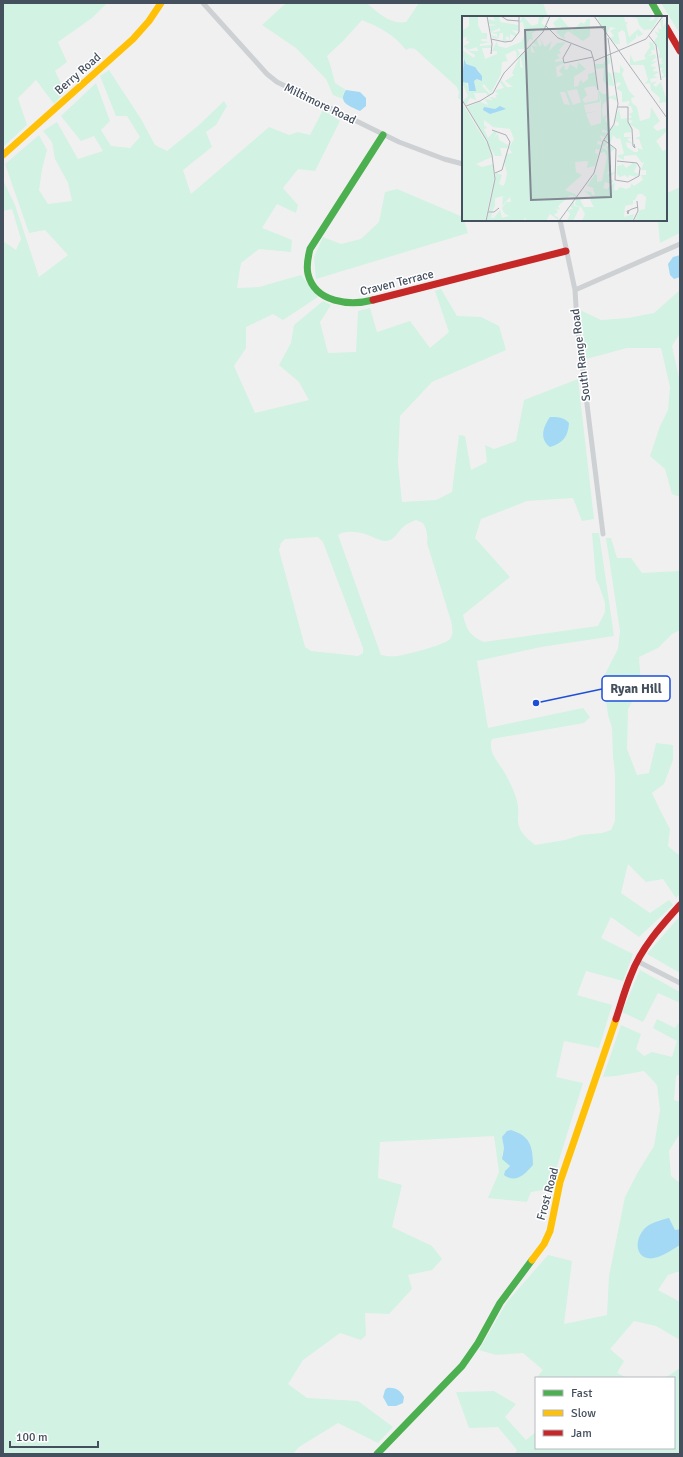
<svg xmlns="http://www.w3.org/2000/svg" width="683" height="1457" font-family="Signika,sans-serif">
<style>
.green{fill:#d2f2e3;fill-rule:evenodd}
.water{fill:#a3d9f4}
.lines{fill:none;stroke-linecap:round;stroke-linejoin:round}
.street{stroke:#ced1d4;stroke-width:5}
.fast{stroke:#4caf50;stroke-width:7}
.slow{stroke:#ffc107;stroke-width:7}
.jam{stroke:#c62828;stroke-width:7}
.labels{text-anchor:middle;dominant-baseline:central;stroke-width:3;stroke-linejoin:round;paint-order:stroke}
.street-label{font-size:12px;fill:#45505f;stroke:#fff}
.inset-road{fill:none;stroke:#acb0b6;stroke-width:1}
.view{fill:#818892;fill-opacity:0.15;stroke:#818892;stroke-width:2}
.inset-edge{fill:none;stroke:#45505f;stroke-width:2}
.leader{fill:none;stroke:#1d4ed8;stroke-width:1.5}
.callout-dot{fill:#1d4ed8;stroke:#fff;stroke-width:1.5}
.callout{fill:#fff;stroke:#1d4ed8;stroke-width:1.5}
.callout-label{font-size:13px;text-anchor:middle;font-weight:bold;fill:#45505f}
</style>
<rect width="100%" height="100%" fill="#f1f0f0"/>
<path class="green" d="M3,3H107L92,18L58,42L67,62L55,71L65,92L54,104L36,80L18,98L27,125L3,147Z
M286,3H367C377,13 392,25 406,22L419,3H543L548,17H463V101L458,98L459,92L457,87L415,49L410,48L406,50C395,35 379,27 362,20L343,41L327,56L330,64L335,83L346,90L343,94V99L333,95L326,79L296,48L262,25Z
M661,3H680V34Z
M109,70L141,119L155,145L167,151L199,125L224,101L227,106L216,125L206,132L212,147L183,170L191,194L269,127L289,135L298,132L310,135L323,110L340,121L315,171L298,169L283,188L298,205L296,213L277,204L262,228L292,240L291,252L259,249L241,263L237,288L259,287L301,275L318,297L283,320L273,314L246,327V348L234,366L255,413L309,400L299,382L279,365L291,343L294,325L323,301L331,305L320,322L328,353L356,352L358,311L370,308L377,332L410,321L430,348L449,332L435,291L441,289L457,316L481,317L499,326L506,350L432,382L400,416L398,463L402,502L436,500L452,492L459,435L465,436L471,470L487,462L485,445L494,449L516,441L524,400L578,379L594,519L582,521L573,498L527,501L481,519L475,538L510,577L463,615C467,630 469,635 484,642L598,626L605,612V603L599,585L596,580L592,533H599L614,636L541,647L477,661L488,728L583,708L590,717L584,723L492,739C487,753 500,763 506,775C511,785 517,796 518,807C519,813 517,820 519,826C521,834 529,840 535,845L565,840L581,835L602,833L611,830L615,821V773L613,756L612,728L608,715L603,678L618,649L620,631L606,538H611L617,558H631L642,573L680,571V630L672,634L658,648L639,657L641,686L628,709L627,749L637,775L649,773L656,743L673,745V760L664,784L652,793L660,810L670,829L668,846L680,856V893L676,898L663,879L646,882L628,864L621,893L650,913L669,900L673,905L639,937L611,917L601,938L633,954L623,981L586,971L577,995L612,1005L599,1048L564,1041L556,1077L583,1083L550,1189L531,1192L527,1202L488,1198L499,1172L494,1136L380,1142L378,1178L402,1185L392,1227L432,1246L442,1259L432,1270L408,1275L412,1289L389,1314L365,1313L366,1335L361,1340L340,1333L303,1360L288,1384L307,1398L358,1401L393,1427L378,1443L338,1423L299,1447L293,1454H3V241L16,250L21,239L12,209L3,211V180L15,205L39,277L68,255L45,230L29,233L5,164L39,135L47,150L42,169L39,190L48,204L72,201L68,183L55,159L52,142L43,131L57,122L78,159L103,151L94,136L81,141L61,116L96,83L110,121L101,130L111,146L130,148L140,137L127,116H116L100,76ZM416,520L423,523C427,530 428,535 427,543L451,621C452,626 454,634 450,639C444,645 406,655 397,656C392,657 386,656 381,655L338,535C345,530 358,532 365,534C372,536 379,541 386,541C395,540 397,533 402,528C406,524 411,522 416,520ZM318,537L323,542L363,648V653L358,656L311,651L305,647L279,550L281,543L285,539ZM517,1132C532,1141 533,1149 533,1165L525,1173L507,1169L510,1166L502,1155L504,1148L502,1137Z
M680,187V233L660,243L658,220H666V190L667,193Z
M397,189L463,217L468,233L316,279L314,257L323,237L341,244L361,239L379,222L385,192Z
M680,290V333L672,346L680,382V497L672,494L665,469L650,456L660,426L668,410L670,387L661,348H627L586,359L580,310L601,320L628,318L654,313Z
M680,916V973L647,954Z
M640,970L680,992V1003L658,993L643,1022L622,1012Z
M657,1019L675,1028L680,1021V1074L676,1076L674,1100L680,1102V1133L669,1151L671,1176L680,1183V1229L675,1230L659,1220C655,1223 647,1225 644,1229C639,1235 636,1247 640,1254L665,1253L680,1245V1271L668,1275L658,1290L680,1302V1340L656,1326L634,1321L610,1349L624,1361L617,1373L628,1378H536L543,1370L523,1353L496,1355L479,1350L507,1302L548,1255L572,1261L564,1324L607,1315L609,1276L625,1197L638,1172L654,1146L660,1110L657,1085L644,1071L616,1076L603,1077L621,1025L641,1034L636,1049L644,1056L652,1052L672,1057L677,1041L653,1028Z
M680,1368V1454H515L517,1450L498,1427L469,1428L456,1392L494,1391L516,1404L505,1417L526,1440L536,1432V1448H674V1378H665Z"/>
<path class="water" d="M346,90L360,92L366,98V106L360,111C350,106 337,103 346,90Z
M680,255V277L674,279L670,275L668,264L673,257Z
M550,417C557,417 564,417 569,423C568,437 563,443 550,447C539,439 543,427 550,417Z
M511,1130C530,1136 533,1146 533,1165C525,1174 516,1184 504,1175L505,1171L510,1166L502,1159L504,1148L502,1137L507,1131Z
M669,1218L675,1230L680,1229V1245C673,1249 666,1254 658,1257C637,1264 632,1243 644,1229C649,1223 661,1220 669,1218Z
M387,1388C395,1387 400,1390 404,1397L403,1403L396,1406H388L383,1397L385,1390Z"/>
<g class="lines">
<path class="street" d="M203,3L267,74L277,82L399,142L444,159L463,164
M560,220L575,290
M603,534L577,323L575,290L680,244
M637,961L680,983"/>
<path class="fast" d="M652,3L660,17
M373,300C350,306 315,303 308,274C306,266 308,257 310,249L383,135
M377,1454L462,1366L478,1343L500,1303L532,1260"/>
<path class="slow" d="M3,155L133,39L149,21L161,3
M532,1260L544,1244L550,1231L560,1182L616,1019"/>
<path class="jam" d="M666,27L680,51
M373,300L566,251
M616,1019C621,1004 625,989 631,975C641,948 661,926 680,905"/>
</g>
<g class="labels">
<g class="street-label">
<text transform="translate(78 74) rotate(-41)">Berry Road</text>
<text transform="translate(320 104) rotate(26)">Miltimore Road</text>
<text transform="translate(397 283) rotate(-14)">Craven Terrace</text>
<text transform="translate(581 355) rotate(-97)">South Range Road</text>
<text transform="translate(548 1194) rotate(-75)">Frost Road</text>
</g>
</g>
<g transform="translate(462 16)">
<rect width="205" height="205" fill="#f1f0f0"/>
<path d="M7,0H16V9L20,17H25V23H19V25L29,26L18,28V30L29,29V32H20L23,43L35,38V35H30L35,25L36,30L44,32L59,26L63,18L61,6L57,7L61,0L70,10L76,8L77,0H83L79,7L83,10L80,15L77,12L70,18L71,24L68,23L62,33H55L58,38L54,43L55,38L53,34L43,39L46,45L40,46L39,58L29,77L22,68L20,70L28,78L26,80L24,77H12L14,84L8,82L4,89L1,85L6,80L0,66L4,65L7,75H13L12,65L16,63L20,65L17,54L4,48L0,39V34L12,42L13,39L6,35H16L15,31L6,34L1,30L6,28L7,25H4L5,21L0,22V15L7,10ZM25,0H37L38,6L56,9V15L49,14L55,18L53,20L48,18V25L46,20L43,22L46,25H41V17H38L36,23L31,22L29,19L35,21V18L29,17L38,15V12L29,16L27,10L35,9L27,8L26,3L33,5L31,1ZM137,0H162L163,6H166L164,9L167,21L176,13L181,18L176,21L175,17L174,22L165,29L163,16L160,14L156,17L158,28H154L148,22L152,20L148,15L154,12L148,11L145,18L136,4ZM190,0L187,5L192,4L193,0H198L190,13L182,14L177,9L175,2L169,1ZM98,1L110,15L119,6L122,8L125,3H128V20L121,25L106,15L102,19L103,24L94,16L100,10L94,11L91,7ZM201,2V11L205,5V61L199,62L202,59L199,55L201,52H197V48L202,47L199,46L200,42H196L198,36L192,25L196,20L192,15L197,17L196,12L200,14L198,5ZM77,21L83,31L90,25L87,35L95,27L104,26L97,34L99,37L95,39L98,42L93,44V46L100,45L102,47L94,51L95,61L101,59L97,55L102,48L103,54L106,53L108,48L115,53L116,46L124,53L112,61V71L116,70L119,63L121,67L126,63V58L133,56L135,72L132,70L122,72L125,79L120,84L123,87L136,84V74L138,86L122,89L124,97L135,95L124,98L129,110L139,107V85L136,74L141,78H146V81L153,79L155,85L148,82L141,88L140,94L141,102L145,98L143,104L149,113L146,116L140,113V116L146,117L142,121L138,119L140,126L136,125L135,128L139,129L138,134L134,133L133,137L136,138L133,150L125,152L126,145L113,146L114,156L120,159L103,174L115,179L114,181L109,179L96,190L98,194L94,192L96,196L92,199L97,202L96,204L88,198L84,205H64L63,201L61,205H24L26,197H30L29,202H32L38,194L40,202L47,200L42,197L40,192L44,186H49L48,181L40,190L41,180L33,182V190L30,196L27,195L34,157L40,159L37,168L41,170L43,167L45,157L42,146L44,138L50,137L47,132L52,123L48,113L31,111L22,104V109L25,112L22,113L26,122L32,115L35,116L32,123L36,117L37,124L46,129L45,132H38L40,140H33L5,91L18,86L26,89L23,83L31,84L27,81L35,82L33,79L37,78L33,76L34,74L42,72L38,66L39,64L45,71H51L43,65L52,59L50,57L58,40V51L61,52L58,39L61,36L66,43L62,35L64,33L66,36L65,33L69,29V36L73,37L69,29L76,31L71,27L75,23L77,30L80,29ZM115,73L119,86L111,89L105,75ZM98,76H103L108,89L102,88ZM187,26L191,27L193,34H189L190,37L186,40L193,38L194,41L189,46L195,45L188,50L194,51L190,55L197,56L191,60L197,61L188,63L189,67L195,65L191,69L194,71L199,66L205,86L197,87L198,82L189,74L188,67L182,68L186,64L182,49H168V38L172,46L184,43L182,40L188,31ZM147,39L148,47L143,51L145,56L149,57L152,70L144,69L141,64L142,52L133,53V48H141ZM158,49L162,54L160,58L167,75L173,81L169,82L170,87L175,91L178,105L188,102L189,91L198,105L191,111L195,115L203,112L205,115L194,125L201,135L205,133V204L172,205L178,194L183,193L184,181L180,178H176L173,184H171V188L163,190L162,201L172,198L170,205H120L123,198L119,191L113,189L114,183H118L122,191H132L128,184L130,181L122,175L129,176L131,180L133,178L131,174L132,172L125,170L133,158L135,159V166L140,165L145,141L143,136L138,137L140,131L146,135L144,131L148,129L145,127L143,131L140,130L142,125L153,133L147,137V148L150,150L145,158L153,156V157L146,162L152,165L149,168L143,166L141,172L145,173L153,166L152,173L154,175L158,171L164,173L169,171V167L172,170L181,164L179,159H184V154H179L182,146L180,147L174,139L162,140V144L156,141V139L162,138L158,122L155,123L151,119L149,126L143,123L152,109L156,110L157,107L153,105L157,92L159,103L165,102L170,116L162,117V121H171L165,123L171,128L164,126L165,131L172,136H176V132L181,134L177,123H173L178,120L177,114L167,108L171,105L166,103L170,101L167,98L171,96L169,90H166L168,85L160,86V76L154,72L159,68L157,66L153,68L151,56L158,57ZM0,87L27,131L30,141L14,148L20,151L31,148L32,163L23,205H0ZM159,146L164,152L171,147L175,149L172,156L177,158L174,161L167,159L166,162L163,159L158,161L155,158V150L160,149ZM112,185V190L118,191L111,205H105L108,198L105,194L111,193L108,190Z" fill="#d2f2e3" fill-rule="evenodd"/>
<path d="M2,43L4,48L13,51L20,60V65L15,63L12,65L14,75H7L6,67L0,66ZM38,90L44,93L28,98L21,94L22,91L33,93Z" fill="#a3d9f4"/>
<path class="inset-road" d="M25,0L30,28L29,38M39,0L45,4L57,5M132,0L205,102M84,10L96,22L129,35L132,45M187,20L194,29L199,64M29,23L43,26L50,25L57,16V0M109,28L101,42L102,47L131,41M136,74L132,45L184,23L201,0M0,84L25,125L30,139L33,163L24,205M4,90L18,85L31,77L42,57L81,16L88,0M156,91H166V106L170,113L171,130L173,132L172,128M30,114L44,119L48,126L40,154L33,157M142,124L154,133L153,164L166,166L177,160L178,152L175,147L155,145M167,194L166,198L165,195H166L170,193L176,191M26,196H32L37,192L36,193M97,205L132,157L141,125L152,108L156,88L146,22M171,205L176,195L175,185"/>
<path class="view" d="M143,11L149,181L69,184L63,14Z"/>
<rect width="205" height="205" class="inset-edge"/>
</g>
<path class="leader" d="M536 703L602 689"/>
<circle class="callout-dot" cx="536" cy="703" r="4"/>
<rect class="callout" x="602" y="676" width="68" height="25" rx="4"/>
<g class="callout-label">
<text x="636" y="693">Ryan Hill</text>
</g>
<rect width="683" height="1457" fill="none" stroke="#45505f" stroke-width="8"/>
<rect x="535" y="1377" width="140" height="72" fill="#ffffff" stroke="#b5b9bf"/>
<rect x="543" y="1390" width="20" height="6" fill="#4caf50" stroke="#b5b9bf"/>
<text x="571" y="1397" font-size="12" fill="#45505f">Fast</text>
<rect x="543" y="1410" width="20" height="6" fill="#ffc107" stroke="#b5b9bf"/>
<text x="571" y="1417" font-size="12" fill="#45505f">Slow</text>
<rect x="543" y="1430" width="20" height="6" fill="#c62828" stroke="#b5b9bf"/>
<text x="571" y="1437" font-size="12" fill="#45505f">Jam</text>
<path d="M10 1441v6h88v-6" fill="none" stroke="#45505f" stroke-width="2"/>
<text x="16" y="1441" font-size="12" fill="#45505f" stroke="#ffffff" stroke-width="3" paint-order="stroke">100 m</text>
</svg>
